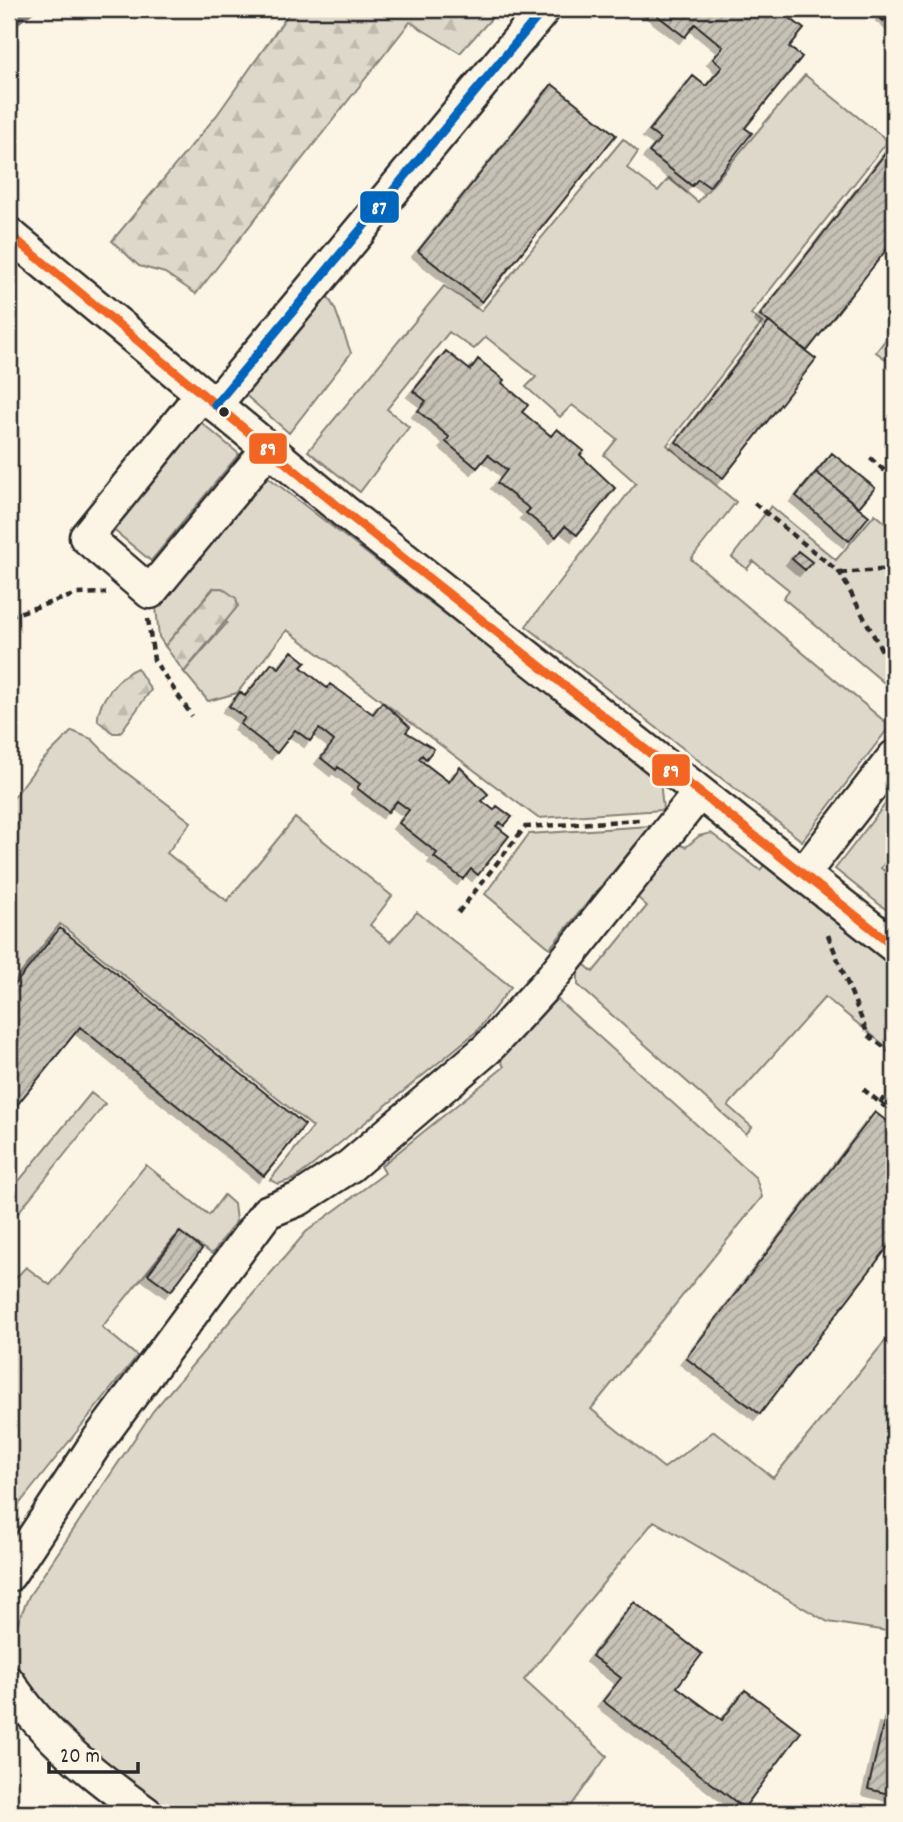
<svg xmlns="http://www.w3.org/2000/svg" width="903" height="1822" font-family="Dekko,sans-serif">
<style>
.grass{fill:#ded8ca;stroke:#84827a;stroke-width:2}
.forest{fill:url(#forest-firs);stroke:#84827a;stroke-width:2}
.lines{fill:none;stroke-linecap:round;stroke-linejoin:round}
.stream{stroke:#7d7b74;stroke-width:9}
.building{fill:url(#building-hatch);stroke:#2b2b2b;stroke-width:2;filter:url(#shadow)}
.minor-casing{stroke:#2b2b2b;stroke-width:37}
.path{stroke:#2b2b2b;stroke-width:4.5;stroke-dasharray:7 5;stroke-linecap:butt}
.minor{stroke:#fcf5e5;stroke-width:32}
.bus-1-casing{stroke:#fcf5e5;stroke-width:14}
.bus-2-casing{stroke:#fcf5e5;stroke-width:14}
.bus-1{stroke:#f26522;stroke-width:9}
.bus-2{stroke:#0065bd;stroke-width:9}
.bus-dot{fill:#2b2b2b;stroke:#fcf5e5;stroke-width:2.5}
.line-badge{stroke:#fcf5e5;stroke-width:2.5}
.badge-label{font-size:19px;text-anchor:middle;font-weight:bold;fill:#fff}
</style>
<defs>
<pattern id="forest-firs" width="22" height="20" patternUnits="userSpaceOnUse" patternTransform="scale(1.75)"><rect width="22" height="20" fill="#ded8ca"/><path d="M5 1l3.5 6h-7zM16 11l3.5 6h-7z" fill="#bfbaae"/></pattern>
<pattern id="building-hatch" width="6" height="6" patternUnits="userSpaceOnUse" patternTransform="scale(1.75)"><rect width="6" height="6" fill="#c8c3b7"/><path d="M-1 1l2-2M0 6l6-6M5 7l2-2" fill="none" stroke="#a39f95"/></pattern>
<filter id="shadow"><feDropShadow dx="-6" dy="6" stdDeviation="0" flood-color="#0004"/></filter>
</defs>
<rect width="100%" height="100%" fill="#fcf5e5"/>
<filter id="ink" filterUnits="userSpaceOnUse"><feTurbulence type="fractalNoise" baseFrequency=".0143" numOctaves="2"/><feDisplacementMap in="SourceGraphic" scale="14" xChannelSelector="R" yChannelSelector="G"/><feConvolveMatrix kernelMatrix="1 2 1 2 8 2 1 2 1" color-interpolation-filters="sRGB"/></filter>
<g filter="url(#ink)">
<path class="grass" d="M805,75L888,141L751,314L762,323L667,445L736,502L691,559L890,726L802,841L526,626L636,483L604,455L617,439L572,405L560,417L526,387L536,377L486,337L474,349L449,332L387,409L409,427L360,492L308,451L444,286L481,311L623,139L638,152L627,168L658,191L669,178L698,202Z
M323,288L335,309L351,353L289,433L242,392Z
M894,329V359L891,363L876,352Z
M197,419L239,454L151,561L110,527Z
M268,477L660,780L663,810L538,818L287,630L237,693L208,701L184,672L227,623L213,588L165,646L159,637L156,607Z
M771,506L836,560L875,514L894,530V610L891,614L894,617V691L783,598L789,590L753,561L747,569L732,557Z
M72,731L92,739L119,767L191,822L167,853L227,901L295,818L392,896L370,925L390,942L417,912L511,987L476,1032L313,1165L294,1179L278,1184L270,1180L313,1127L60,924L9,988V867L11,863L9,861V804L39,764Z
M894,793L891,822L894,825V851L881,868L894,879V916L835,869Z
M651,826L550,948L485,894L529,834Z
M711,833L760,870L766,863L894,964V1053L825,997L728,1106L752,1127L746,1134L578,985V972L584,964L593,972L647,906L637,897L678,844L686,847L699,836Z
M557,999L756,1178L762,1197L591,1409L664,1468L714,1431L773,1478L894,1330V1632L828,1622L654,1521L524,1680L607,1756L566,1813H158L34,1710L11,1666L14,1631L29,1596L153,1411L306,1232L385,1173L381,1166L504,1067L498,1054Z
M91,1093L105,1104L9,1224V1193Z
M146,1165L209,1215L224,1195L234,1204L236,1221L212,1254L179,1232L102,1327L137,1356L9,1517V1278L13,1281L26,1267L50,1285Z"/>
<path class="forest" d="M292,9H500L460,53L410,22L196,294L165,273L139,266L112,241L217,115Z
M214,588H222L236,598L238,606L184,672L165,646Z
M137,668L151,690L120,733H113L98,721C96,702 121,674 137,668Z"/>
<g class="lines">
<path class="stream" d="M9,25L31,9"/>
</g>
<path class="building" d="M649,9H778L804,29L789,47L802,57L745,128L752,133L709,187L698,179L692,186L649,152L660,139L649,131L693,76L706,86L722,67L713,59L723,47L695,24L685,37Z
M886,9H894V25L882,15Z
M552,84L616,135L482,302L418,251Z
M894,142V240L807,351L760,315Z
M769,322L816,359L723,478L676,442Z
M446,351L470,370L478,359L504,380L502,383L528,405L522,412L551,436L557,429L584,451L580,455L615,488L577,535L565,526L556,537L526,513L530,509L497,483L507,470L488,455L477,468L446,442L449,437L418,411L426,401L413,391Z
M832,453L875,488L859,507L816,472Z
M816,472L869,516L849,541L796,496Z
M798,551L812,562L805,570L792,559Z
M292,651L306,662L301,667L327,688L330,684L373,714L382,702L410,727L406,732L434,749L426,759L422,755L419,759L449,782L460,767L488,794L482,801L494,810L497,806L512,817L504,826L500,822L496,826L509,836L478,875L471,869L463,879L434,857L437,853L399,823L409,810L397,801L388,812L357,788L360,784L338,767L336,770L321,758L334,741L319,729L310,741L295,730L277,753L240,724L245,718L229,706L240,692L245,696L272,663L279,668Z
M60,928L305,1125L264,1176L80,1027L9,1115V992Z
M875,1112L894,1127V1239L760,1414L686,1358Z
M180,1232L202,1249L171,1291L148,1274Z
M634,1602L702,1654L677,1687L722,1720L745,1690L801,1732L744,1808L603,1701L621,1678L592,1656Z
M885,1717L894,1719L893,1795L868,1789Z"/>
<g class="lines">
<g class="minor-casing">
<path id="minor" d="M9,234L345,512L894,946
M202,394L86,537L150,592L268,449
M215,405L544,9
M803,874L894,757
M9,1575L96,1443L267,1212L299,1199L350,1166L487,1049L549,981L699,793
M9,1683C43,1736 95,1776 146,1813"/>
</g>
<path class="path" d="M870,9L894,28
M870,458L894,479
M754,503L840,573L894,673
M840,573L894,569
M9,616L77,594L106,593
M148,619L154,660L192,716
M458,913L525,827L639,820
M828,935L868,1035L894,1055
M863,1089L884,1106L894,1099
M880,1103L894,1085"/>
<use href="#minor" class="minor"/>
<g class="bus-1-casing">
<path id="bus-1" d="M9,234L345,512L894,946"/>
</g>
<g class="bus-2-casing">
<path id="bus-2" d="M215,405L544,9"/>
</g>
<use href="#bus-1" class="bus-1"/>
<use href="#bus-2" class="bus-2"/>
</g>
</g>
<circle class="bus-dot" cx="224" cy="412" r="6"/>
<g class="line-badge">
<rect x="359" y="190" width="41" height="34" rx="7" fill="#0065bd"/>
<rect x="248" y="432" width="40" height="33" rx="7" fill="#f26522"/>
<rect x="651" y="753" width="40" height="34" rx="7" fill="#f26522"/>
</g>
<g class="badge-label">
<text x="379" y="214">87</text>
<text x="268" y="455">89</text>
<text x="671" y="777">89</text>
</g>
<rect width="903" height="1822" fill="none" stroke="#fcf5e5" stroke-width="35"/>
<rect x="18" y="18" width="868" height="1787" fill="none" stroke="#2b2b2b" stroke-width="2.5" filter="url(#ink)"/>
<path d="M49 1762v10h89v-10" fill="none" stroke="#2b2b2b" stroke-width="3.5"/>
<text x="60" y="1762" font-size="21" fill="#2b2b2b" stroke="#fcf5e5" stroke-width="5" paint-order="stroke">20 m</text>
</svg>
